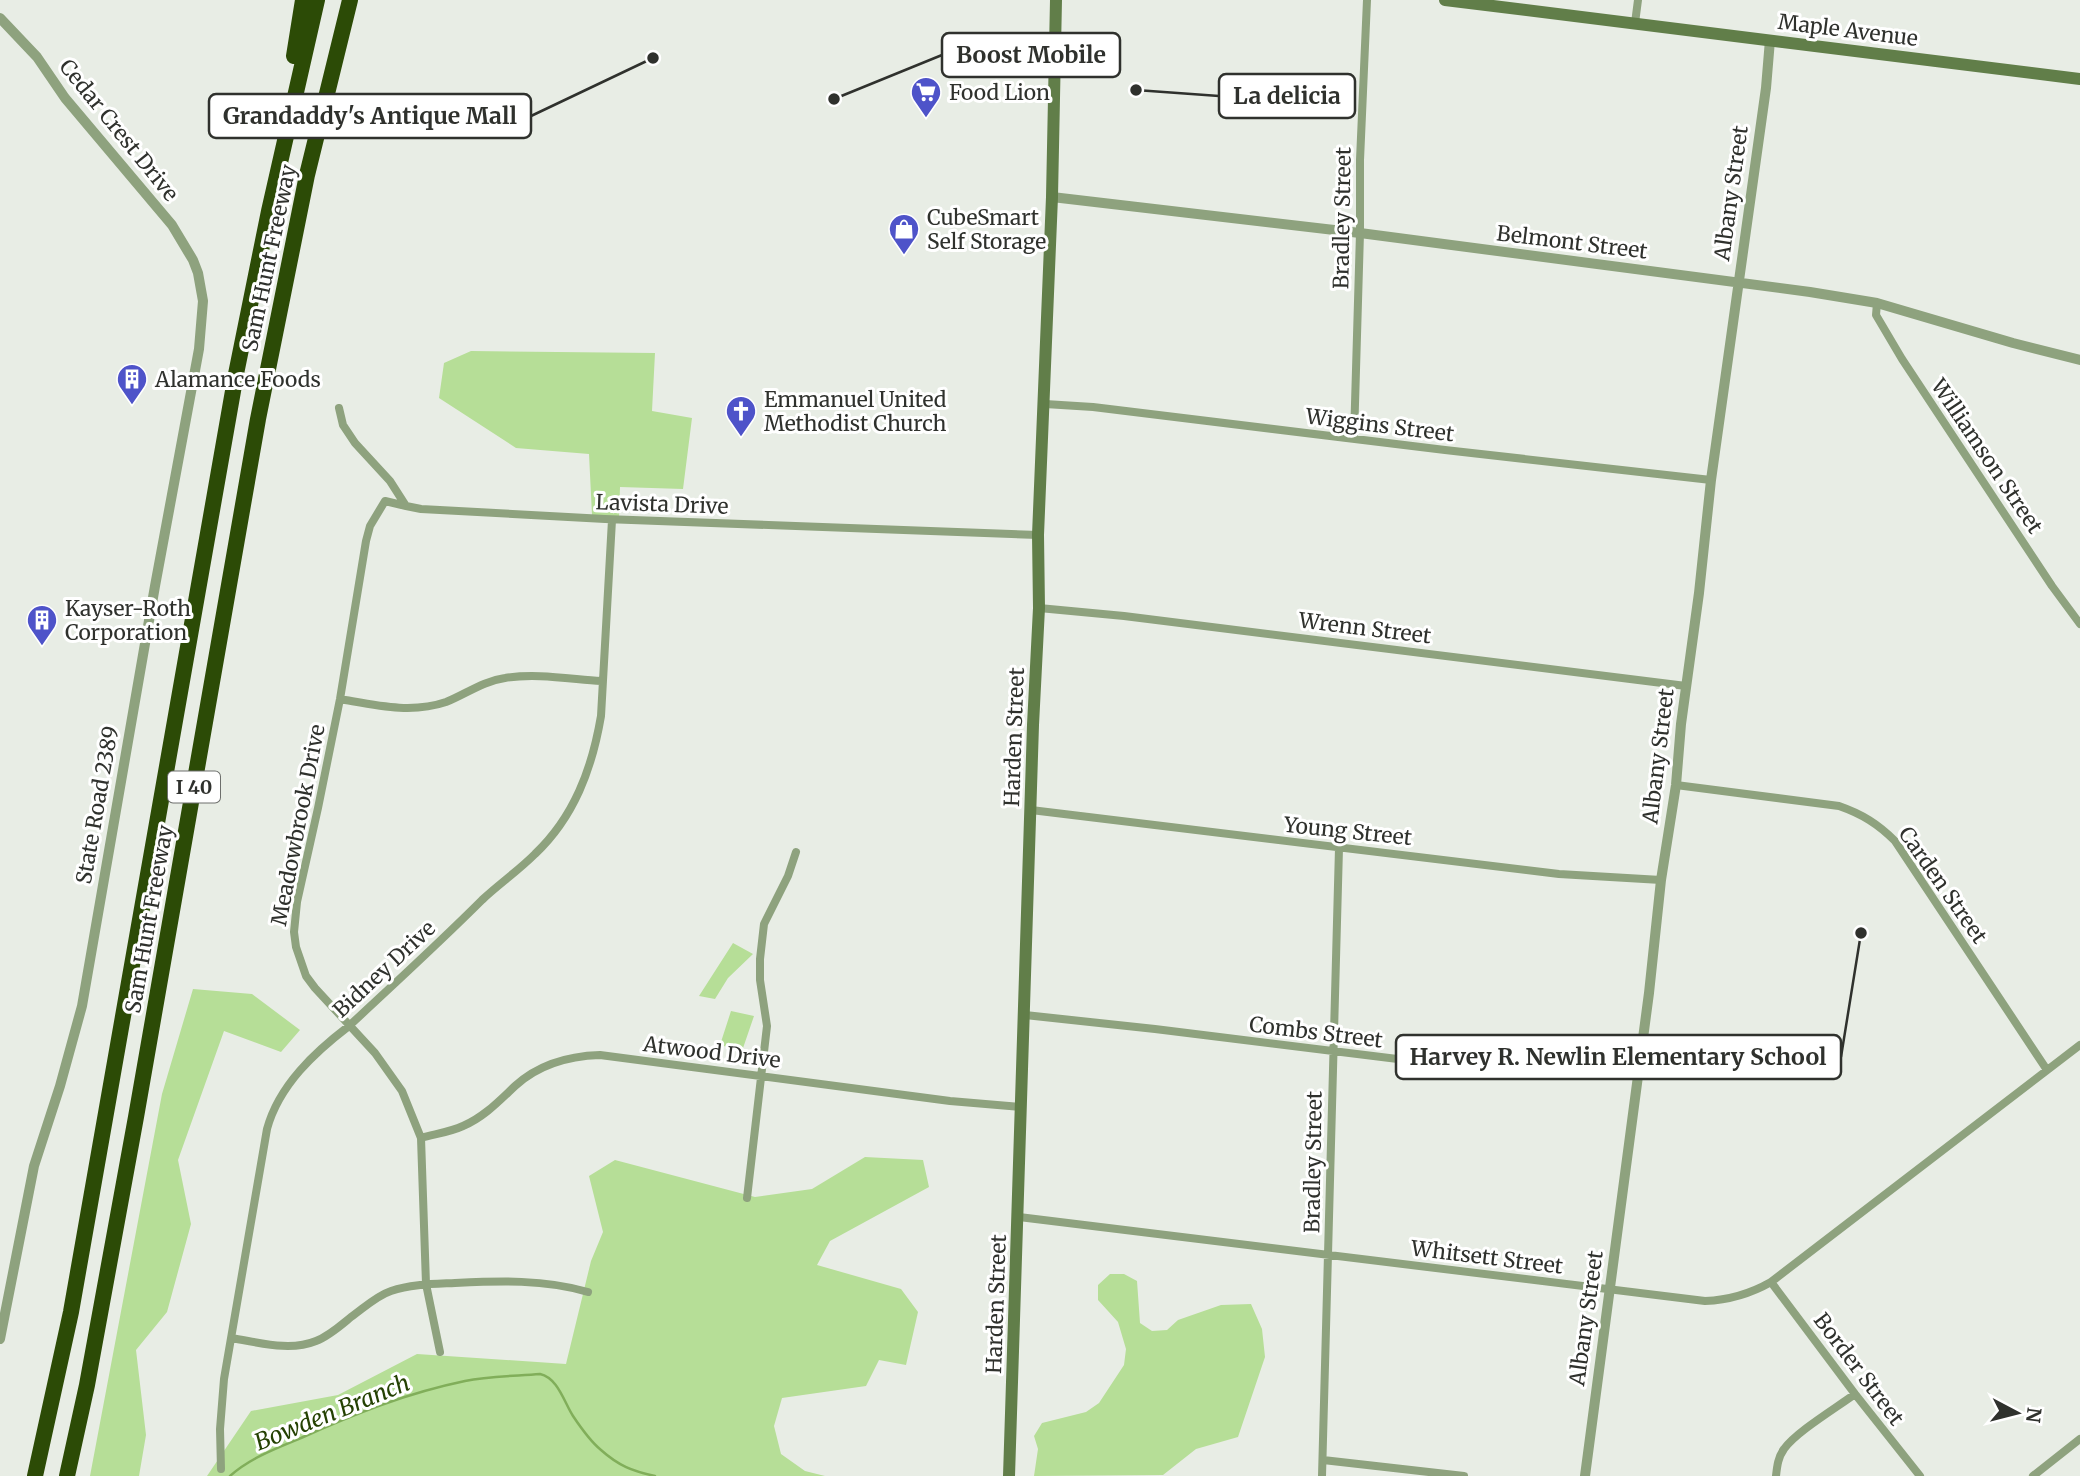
<svg xmlns="http://www.w3.org/2000/svg" width="2080" height="1476" font-family="Merriweather,serif">
<style>
.green{fill:#b6de97}
.lines{fill:none;stroke-linecap:round;stroke-linejoin:round}
.stream{stroke:#81ae5a;stroke-width:2.5}
.minor{stroke:#8ea27e;stroke-width:8}
.tertiary{stroke:#8ea27e;stroke-width:10}
.secondary{stroke:#617e49;stroke-width:12}
.motorway{stroke:#2c4b06;stroke-width:16}
.labels{text-anchor:middle;dominant-baseline:central;stroke-width:6;stroke-linejoin:round;paint-order:stroke}
.shield{fill:#fff;stroke:#6d6f6c;stroke-width:2}
.shield-label{font-size:19px;font-weight:bold;fill:#2f312d}
.street-label{font-size:21px;fill:#2f312d;stroke:#fff}
.poi-label{font-size:21px;fill:#2f312d;stroke:#fff;text-anchor:start}
.water-label{font-size:23px;font-style:italic;fill:#244102;stroke:#fff}
.leader{fill:none;stroke:#2f312d;stroke-width:2.5}
.callout-dot{fill:#2f312d;stroke:#fff;stroke-width:2.5}
.callout{fill:#fff;stroke:#2f312d;stroke-width:2.5}
.callout-label{font-size:23px;text-anchor:middle;font-weight:bold;fill:#2f312d}
</style>
<rect width="100%" height="100%" fill="#e8ede5"/>
<path class="green" d="M471,351L655,353L652,411L692,418L683,489L620,487L619,517L592,515L589,454L516,448L439,398L444,363Z
M733,943L753,954L728,978L715,999L699,996Z
M193,989L252,994L300,1030L281,1052L224,1031L178,1160L191,1224L167,1312L136,1350L146,1435L139,1476H90L162,1094Z
M731,1011L754,1016L742,1051L720,1045Z
M865,1157L923,1160L929,1187L830,1241L817,1265L901,1289L918,1312L906,1365L879,1360L866,1386L782,1398L774,1426L781,1454L805,1471L825,1476H207L251,1411L338,1395L417,1354L566,1364L591,1261L603,1232L589,1176L615,1160L755,1197L812,1189Z
M1110,1274H1124L1137,1281L1140,1323L1152,1331L1167,1330L1178,1320L1221,1305L1251,1304L1262,1329L1265,1357L1238,1437L1196,1449L1163,1475L1034,1476L1038,1449L1034,1436L1042,1423L1086,1412L1099,1403L1124,1365L1126,1349L1118,1322L1098,1300V1285Z"/>
<g class="lines">
<path class="stream" d="M230,1476C250,1458 277,1448 301,1438C354,1414 407,1393 465,1381C489,1376 515,1376 540,1374C558,1378 564,1402 573,1416C581,1428 590,1441 601,1450C619,1466 632,1471 655,1476"/>
<path class="minor" d="M1635,23L1638,0
M1877,303L1876,315L1902,359L2052,586L2080,624
M1045,404L1093,407L1445,450L1711,480
M339,408L343,425L355,443L390,481L406,506L421,509L605,519L1038,535
M1354,438L1360,233V160L1367,0
M406,506L385,501L370,526L366,541L340,699L318,808L297,902L294,932L296,947L306,976L315,988L375,1053L402,1091L421,1138L426,1284L440,1352
M1039,608L1124,616L1686,686
M340,699C375,705 411,714 446,702C466,694 483,681 505,678C536,673 570,679 601,681
M1676,785L1839,806C1862,814 1878,824 1895,841L2047,1070
M1031,810L1559,874L1661,880
M1025,1015L1155,1029L1519,1074L1549,1070L1571,1065L1604,1052L1641,1047
M421,1138C435,1134 450,1132 463,1126C484,1117 499,1101 515,1086C539,1064 568,1056 600,1055L950,1101L1021,1107
M747,1198L767,1026L760,980V959L764,924L788,876L796,852
M1019,1217L1705,1301C1730,1300 1750,1294 1771,1282L2080,1045
M1771,1282L1855,1394L1920,1476
M231,1338C258,1342 289,1352 316,1341C329,1336 340,1326 351,1317C364,1308 376,1296 391,1291C411,1284 434,1284 455,1283C499,1281 544,1279 588,1292
M1323,1460L1464,1476
M221,1469L220,1429L224,1379L267,1129C279,1085 315,1052 349,1026C394,984 439,943 482,900C499,884 518,871 535,854C574,817 592,769 601,716L612,520
M1322,1476L1339,848
M1776,1476C1777,1467 1778,1457 1784,1449C1796,1432 1836,1408 1855,1394
M2033,1476L2080,1439"/>
<path class="tertiary" d="M0,18L37,57L65,98L172,225L193,260L198,273L203,301L199,349L155,586L82,1006L60,1086L34,1166L0,1339
M1052,197L1360,233L1810,292L1877,303L2013,343L2080,360
M1585,1476L1649,993L1661,880L1676,785L1681,724L1699,593L1711,480L1766,88L1770,40"/>
<path class="secondary" d="M1445,0L2080,79
M1009,1476L1033,725L1039,608L1038,535L1052,197L1056,0"/>
<path class="motorway" d="M294,56L303,0
M35,1476L71,1312L236,374L269,211L317,0
M67,1476L87,1385L136,1117L258,419L307,175L350,0"/>
</g>
<defs>
<g id="supermarket-pin" transform="scale(1.575)"><path d="M0 17L-7.5 6A9.5 9.5 0 1 1 7.5 6Z" fill="#4e53c9" stroke="#fff"/><path d="M-6-5.5h2.5l.6 2H6L4.5 2H-2.5L-4.4-4H-6ZM-1.5 3.2a1.3 1.3 0 1 0 .1 0ZM3 3.2a1.3 1.3 0 1 0 .1 0Z" fill="#fff"/></g>
<g id="shop-pin" transform="scale(1.575)"><path d="M0 17L-7.5 6A9.5 9.5 0 1 1 7.5 6Z" fill="#4e53c9" stroke="#fff"/><path d="M-5-2.5h2.3a2.7 3.5 0 0 1 5.4 0H5L5.5 6h-11ZM-1.5-2.5h3a1.5 2.3 0 0 0-3 0Z" fill="#fff"/></g>
<g id="building-pin" transform="scale(1.575)"><path d="M0 17L-7.5 6A9.5 9.5 0 1 1 7.5 6Z" fill="#4e53c9" stroke="#fff"/><path d="M-4-6H4V6H1V3H-1V6H-4ZM-2.5-4.3h1.7v1.8h-1.7ZM.8-4.3h1.7v1.8H.8ZM-2.5-1h1.7V.8h-1.7ZM.8-1h1.7V.8H.8Z" fill="#fff"/></g>
<g id="church-pin" transform="scale(1.575)"><path d="M0 17L-7.5 6A9.5 9.5 0 1 1 7.5 6Z" fill="#4e53c9" stroke="#fff"/><path d="M-1.2-6h2.4v3.5h3.3v2.4h-3.3V6h-2.4V-.1h-3.3v-2.4h3.3Z" fill="#fff"/></g>
</defs>
<g fill-rule="evenodd">
<use href="#supermarket-pin" x="926" y="92"/>
<use href="#shop-pin" x="904" y="229"/>
<use href="#building-pin" x="132" y="379"/>
<use href="#church-pin" x="741" y="411"/>
<use href="#building-pin" x="42" y="620"/>
</g>
<g class="labels">
<rect class="shield" x="168" y="771.5" width="52" height="31" rx="5"/>
<g class="shield-label">
<text x="194" y="787">I 40</text>
</g>
<g class="street-label">
<text transform="translate(1848 30) rotate(7)">Maple Avenue</text>
<text transform="translate(119 130) rotate(51)">Cedar Crest Drive</text>
<text transform="translate(1731 193) rotate(-82)">Albany Street</text>
<text transform="translate(1342 218) rotate(-89)">Bradley Street</text>
<text transform="translate(1572 242) rotate(7)">Belmont Street</text>
<text transform="translate(269 258) rotate(-78)">Sam Hunt Freeway</text>
<text transform="translate(1380 425) rotate(7)">Wiggins Street</text>
<text transform="translate(1987 456) rotate(56)">Williamson Street</text>
<text transform="translate(662 504) rotate(2)">Lavista Drive</text>
<text transform="translate(1365 628) rotate(7)">Wrenn Street</text>
<text transform="translate(1014 737) rotate(-88)">Harden Street</text>
<text transform="translate(1658 756) rotate(-83)">Albany Street</text>
<text transform="translate(97 805) rotate(-80)">State Road 2389</text>
<text transform="translate(298 825) rotate(-79)">Meadowbrook Drive</text>
<text transform="translate(1348 831) rotate(6)">Young Street</text>
<text transform="translate(1943 885) rotate(55)">Carden Street</text>
<text transform="translate(149 919) rotate(-80)">Sam Hunt Freeway</text>
<text transform="translate(384 969) rotate(-43)">Bidney Drive</text>
<text transform="translate(1316 1032) rotate(7)">Combs Street</text>
<text transform="translate(712 1052) rotate(7)">Atwood Drive</text>
<text transform="translate(1313 1162) rotate(-89)">Bradley Street</text>
<text transform="translate(1487 1257) rotate(7)">Whitsett Street</text>
<text transform="translate(996 1304) rotate(-88)">Harden Street</text>
<text transform="translate(1586 1318) rotate(-82)">Albany Street</text>
<text transform="translate(1859 1369) rotate(53)">Border Street</text>
</g>
<g class="poi-label">
<text x="949" y="92">Food Lion</text>
<text x="927" y="217">CubeSmart<tspan x="927" dy="24">Self Storage</tspan></text>
<text x="155" y="379">Alamance Foods</text>
<text x="764" y="399">Emmanuel United<tspan x="764" dy="24">Methodist Church</tspan></text>
<text x="65" y="608">Kayser-Roth<tspan x="65" dy="24">Corporation</tspan></text>
</g>
<g class="water-label">
<text transform="translate(332 1412) rotate(-22)">Bowden Branch</text>
</g>
</g>
<path class="leader" d="M834 99L942 55M1136 90L1219 96M653 58L531 116M1861 933L1841 1057"/>
<g class="callout-dot">
<circle cx="834" cy="99" r="7"/>
<circle cx="1136" cy="90" r="7"/>
<circle cx="653" cy="58" r="7"/>
<circle cx="1861" cy="933" r="7"/>
</g>
<g class="callout">
<rect x="942" y="33" width="178" height="44" rx="7"/>
<rect x="1219" y="74" width="136" height="44" rx="7"/>
<rect x="209" y="94" width="322" height="44" rx="7"/>
<rect x="1396" y="1035" width="445" height="44" rx="7"/>
</g>
<g class="callout-label">
<text x="1031" y="63">Boost Mobile</text>
<text x="1287" y="104">La delicia</text>
<text x="370" y="124">Grandaddy's Antique Mall</text>
<text x="1618" y="1065">Harvey R. Newlin Elementary School</text>
</g>
<g transform="translate(2017 1413) rotate(97)" stroke="#ffffff" stroke-width="5" paint-order="stroke">
<path d="M0-5L12 26L0 18L-12 26Z" fill="#2f312d"/>
<text y="-10" font-size="19" font-weight="bold" text-anchor="middle" fill="#2f312d">N</text>
</g>
</svg>
